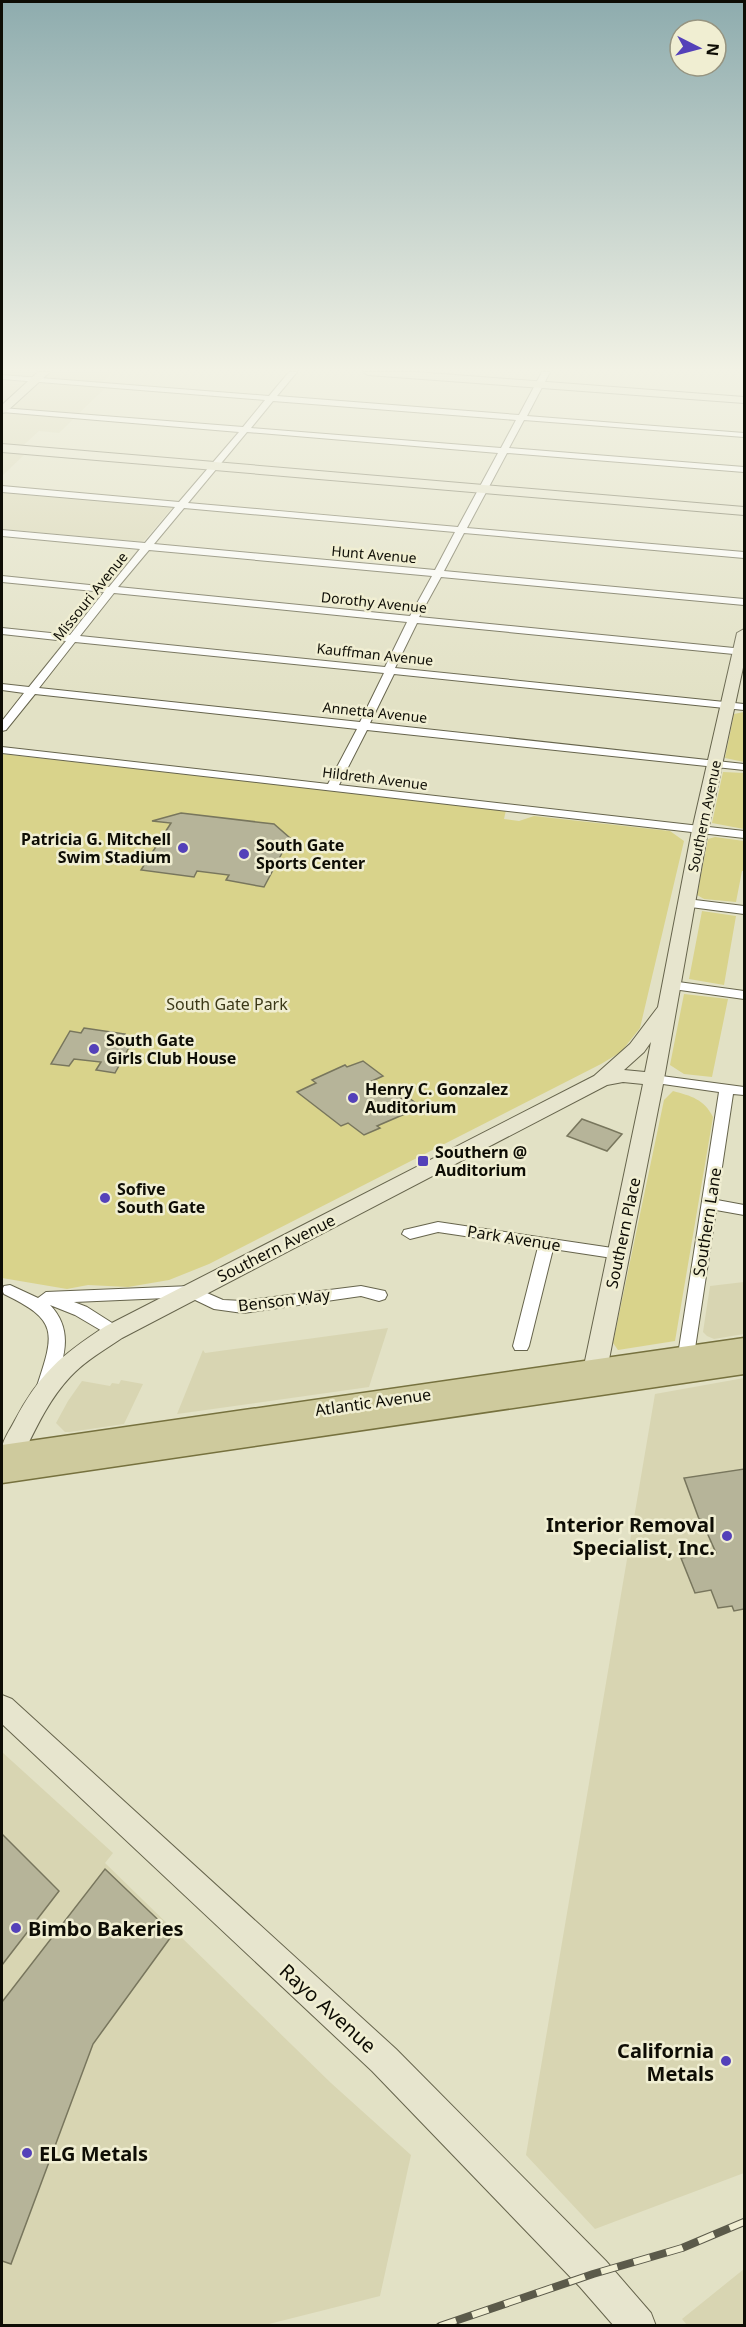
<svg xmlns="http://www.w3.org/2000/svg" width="746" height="2327" font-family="'Noto Sans',sans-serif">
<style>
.built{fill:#d8d5b2}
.green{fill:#d9d38b}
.building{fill:#b6b499;stroke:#78765d;stroke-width:1.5}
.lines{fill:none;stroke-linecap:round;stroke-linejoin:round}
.street-casing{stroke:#66644c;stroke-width:2}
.secondary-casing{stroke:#66644c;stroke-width:2}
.primary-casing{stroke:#76713e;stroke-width:3}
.street{fill:#fff;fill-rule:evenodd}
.secondary{fill:#e7e5ce;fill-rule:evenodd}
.primary{fill:#ceca9d;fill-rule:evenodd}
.rail-casing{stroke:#5b5a4a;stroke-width:8}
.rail{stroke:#f0eed2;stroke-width:6;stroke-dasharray:17;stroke-linecap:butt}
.poi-dot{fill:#5441b9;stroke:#f0eed2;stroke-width:2}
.labels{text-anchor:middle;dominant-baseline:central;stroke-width:5;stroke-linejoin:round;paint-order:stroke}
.far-street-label{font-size:14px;fill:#0e0d05;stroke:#f0eed2}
.poi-label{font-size:16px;font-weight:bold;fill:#0e0d05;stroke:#f0eed2;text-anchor:start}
.park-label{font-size:16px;fill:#3b3817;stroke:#f0eed2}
.street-label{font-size:16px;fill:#0e0d05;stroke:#f0eed2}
.near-poi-label{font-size:20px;font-weight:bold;fill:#0e0d05;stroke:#f0eed2;text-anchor:end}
.near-street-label{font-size:20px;fill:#0e0d05;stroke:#f0eed2}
</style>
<rect width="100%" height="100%" fill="#e2e1c5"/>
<path class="built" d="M2,372H112L102,382L105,388L59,433L39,431L15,453L24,455L2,476Z
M2,493L172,508L143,542L2,529Z
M744,1282V1334L714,1339L707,1336L703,1332L710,1286Z
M388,1328L369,1387L177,1414L203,1350L205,1353Z
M744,1378V2173L595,2229L526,2155L655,1394Z
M121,1380L143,1384L124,1424L70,1432H65L56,1423L68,1401L82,1381L110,1386L112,1383L119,1384Z
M2,1752L113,1853L105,1863L331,2083L411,2155L380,2296L265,2325H2Z
M744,2269V2325H687L682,2319Z"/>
<path class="green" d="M744,712V762L725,758L734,714Z
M2,754L506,810L504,819L519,821L534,816L670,831L684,841L640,1028L621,1052L601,1064L209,1264L169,1280L128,1287L88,1285L67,1289L2,1278Z
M723,772L744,773V829L712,823Z
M715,837L744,841V871H742L736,902L704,899L697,895L708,839Z
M702,911L736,916L724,985L689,979Z
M684,994L728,999L712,1077L684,1074L670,1065Z
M673,1091C691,1096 704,1099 713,1117L675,1341L618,1350L613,1343L664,1100Z"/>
<path class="building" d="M181,813L274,824L290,838L264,887L226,880L229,875L197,871L194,877L141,870L171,823L152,821Z
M84,1028L125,1034L123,1039L133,1040L115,1073L96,1070L101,1062L74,1059L69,1066L51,1064L70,1031L81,1033Z
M363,1061L383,1076L372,1081L390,1095L394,1093L405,1101L409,1098L421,1107L377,1126L380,1128L364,1135L348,1123L341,1126L297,1092L316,1083L312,1080L345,1065L347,1067Z
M582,1119L609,1129L622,1134L607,1151L567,1136Z
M744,1469V1609L734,1611L732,1606L718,1608L711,1590L695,1593L681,1558L716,1553L701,1519H699L684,1478Z
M2,1834L59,1891L2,1965Z
M105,1869L173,1934L93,2044L11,2264L2,2261V2002Z"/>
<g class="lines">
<g class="street-casing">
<path id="street" d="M289,372H297L277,396L519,415L542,372H550L527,416L744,433V437L524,420L509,448L744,467V472L507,453L467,528L744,552V558L464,533L444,571L744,599V605L441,577L419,617L744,649V655L417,623L395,668L744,704V710L394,674L370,723L744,764V770L367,730L339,785L744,831V838L2,753V747L328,784L357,729L35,694L6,730L2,731V721L24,693L2,690V684L29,687L66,641L2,634V628L70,635L104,592L2,582V576L109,587L140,549L2,536V530L145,543L175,507L2,492V486L179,502L239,432L2,412V408L243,427L265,400L2,379V375L269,396ZM273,401L516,420L501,448L251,428ZM247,432L498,453L458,527L188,503ZM184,508L455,532L435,570L154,544ZM149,550L432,576L410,616L118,587ZM114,593L407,622L385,667L80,636ZM75,642L384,673L360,722L39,688Z
M687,899L744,906V914L683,906L681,903L683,900Z
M671,981L744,991V999L666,988L664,985L666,982Z
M654,1075L744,1087V1095L733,1094L717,1200L744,1205V1215L716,1210L694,1355L692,1359H680L678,1355L719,1092L649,1082L647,1079L649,1076Z
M438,1222L619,1249L625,1250L627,1254L625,1258L619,1259L553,1249L529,1346L527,1350H515L513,1346L538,1247L438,1232L410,1239L402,1234L404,1230Z
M10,1285L38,1298L46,1292L191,1286L223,1300L243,1301L361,1286L385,1291L387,1295L385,1299L379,1301L361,1296L243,1313L214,1309L189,1297L74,1302L87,1307L120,1328L122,1332L120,1336L114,1338L75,1315L50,1305C74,1330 64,1357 55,1386L52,1390H40L37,1386C55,1332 58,1320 4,1294L2,1290L4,1286Z"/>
</g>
<g class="secondary-casing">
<path id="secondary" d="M38,372H50L6,412L2,413V405Z
M363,372H416L744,397V403L368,375Z
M2,444L744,507V515L2,452Z
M744,629V663L708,830L664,1079L604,1385L600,1391L592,1394L584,1391L580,1385L643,1084L623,1082L607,1085L122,1338C104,1350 85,1361 70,1377C43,1406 30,1443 11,1478L2,1480C2,1470 0,1457 2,1448C3,1439 10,1430 14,1422C39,1374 61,1355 106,1326L594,1076L630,1044L658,1007L692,830L737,633ZM651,1042L645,1072L624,1070L644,1052Z
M2,1695L12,1699L396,2049L606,2261L651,2313L656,2326H614L580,2287L372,2071L2,1724Z"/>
</g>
<g class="primary-casing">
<path id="primary" d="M744,1338V1356L647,1370L744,1356V1374L2,1483V1445Z"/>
</g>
<use href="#street" class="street"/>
<use href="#secondary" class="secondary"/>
<use href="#primary" class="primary"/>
<g class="rail-casing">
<path id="rail" d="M440,2326L593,2274L682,2248L744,2222"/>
</g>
<use href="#rail" class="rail"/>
</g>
<linearGradient id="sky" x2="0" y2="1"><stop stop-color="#8eacae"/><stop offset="0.53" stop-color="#f2f2e5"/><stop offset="1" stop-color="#f2f2e5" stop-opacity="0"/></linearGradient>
<rect width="746" height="698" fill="url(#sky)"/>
<g class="poi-dot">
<circle cx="183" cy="848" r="6"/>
<circle cx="244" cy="854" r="6"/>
<circle cx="94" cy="1049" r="6"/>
<circle cx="353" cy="1098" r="6"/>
<rect x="417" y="1155" width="12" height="12" rx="3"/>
<circle cx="105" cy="1198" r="6"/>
<circle cx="727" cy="1536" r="6"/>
<circle cx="16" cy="1928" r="6"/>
<circle cx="726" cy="2061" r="6"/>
<circle cx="27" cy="2153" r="6"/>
</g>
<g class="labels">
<g class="far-street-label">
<text transform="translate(374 554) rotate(5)">Hunt Avenue</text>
<text transform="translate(90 596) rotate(-51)">Missouri Avenue</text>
<text transform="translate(374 602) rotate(6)">Dorothy Avenue</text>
<text transform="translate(375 654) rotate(6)">Kauffman Avenue</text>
<text transform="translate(375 712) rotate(6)">Annetta Avenue</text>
<text transform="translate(375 778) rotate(7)">Hildreth Avenue</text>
<text transform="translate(704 816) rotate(-78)">Southern Avenue</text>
</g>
<g class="poi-label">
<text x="171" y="839" text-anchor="end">Patricia G. Mitchell<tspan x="171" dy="18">Swim Stadium</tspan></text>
<text x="256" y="845">South Gate<tspan x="256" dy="18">Sports Center</tspan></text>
<text x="106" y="1040">South Gate<tspan x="106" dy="18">Girls Club House</tspan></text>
<text x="365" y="1089">Henry C. Gonzalez<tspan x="365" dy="18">Auditorium</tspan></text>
<text x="435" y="1152">Southern @<tspan x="435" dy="18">Auditorium</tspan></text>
<text x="117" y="1189">Sofive<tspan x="117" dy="18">South Gate</tspan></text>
</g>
<g class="park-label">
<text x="227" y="1004">South Gate Park</text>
</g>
<g class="street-label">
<text transform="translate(707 1222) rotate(-81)">Southern Lane</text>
<text transform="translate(623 1233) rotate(-78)">Southern Place</text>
<text transform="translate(514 1238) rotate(9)">Park Avenue</text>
<text transform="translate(276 1248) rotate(-27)">Southern Avenue</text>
<text transform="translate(284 1300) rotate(-7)">Benson Way</text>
<text transform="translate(373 1402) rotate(-8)">Atlantic Avenue</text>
</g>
<g class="near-poi-label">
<text x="715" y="1524">Interior Removal<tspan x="715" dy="23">Specialist, Inc.</tspan></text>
<text x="28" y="1928" text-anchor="start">Bimbo Bakeries</text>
<text x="714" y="2050">California<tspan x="714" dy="23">Metals</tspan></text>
<text x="39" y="2153" text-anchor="start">ELG Metals</text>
</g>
<g class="near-street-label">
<text transform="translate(328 2008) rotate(42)">Rayo Avenue</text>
</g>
</g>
<rect width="746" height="2327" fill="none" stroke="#0e0d05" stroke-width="6"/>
<g transform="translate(698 48) rotate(96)"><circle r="28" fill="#f0eed2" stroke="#969480" stroke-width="1.5"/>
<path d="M0-4.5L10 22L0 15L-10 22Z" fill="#5441b9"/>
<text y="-9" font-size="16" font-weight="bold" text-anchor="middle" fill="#0e0d05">N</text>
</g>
</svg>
